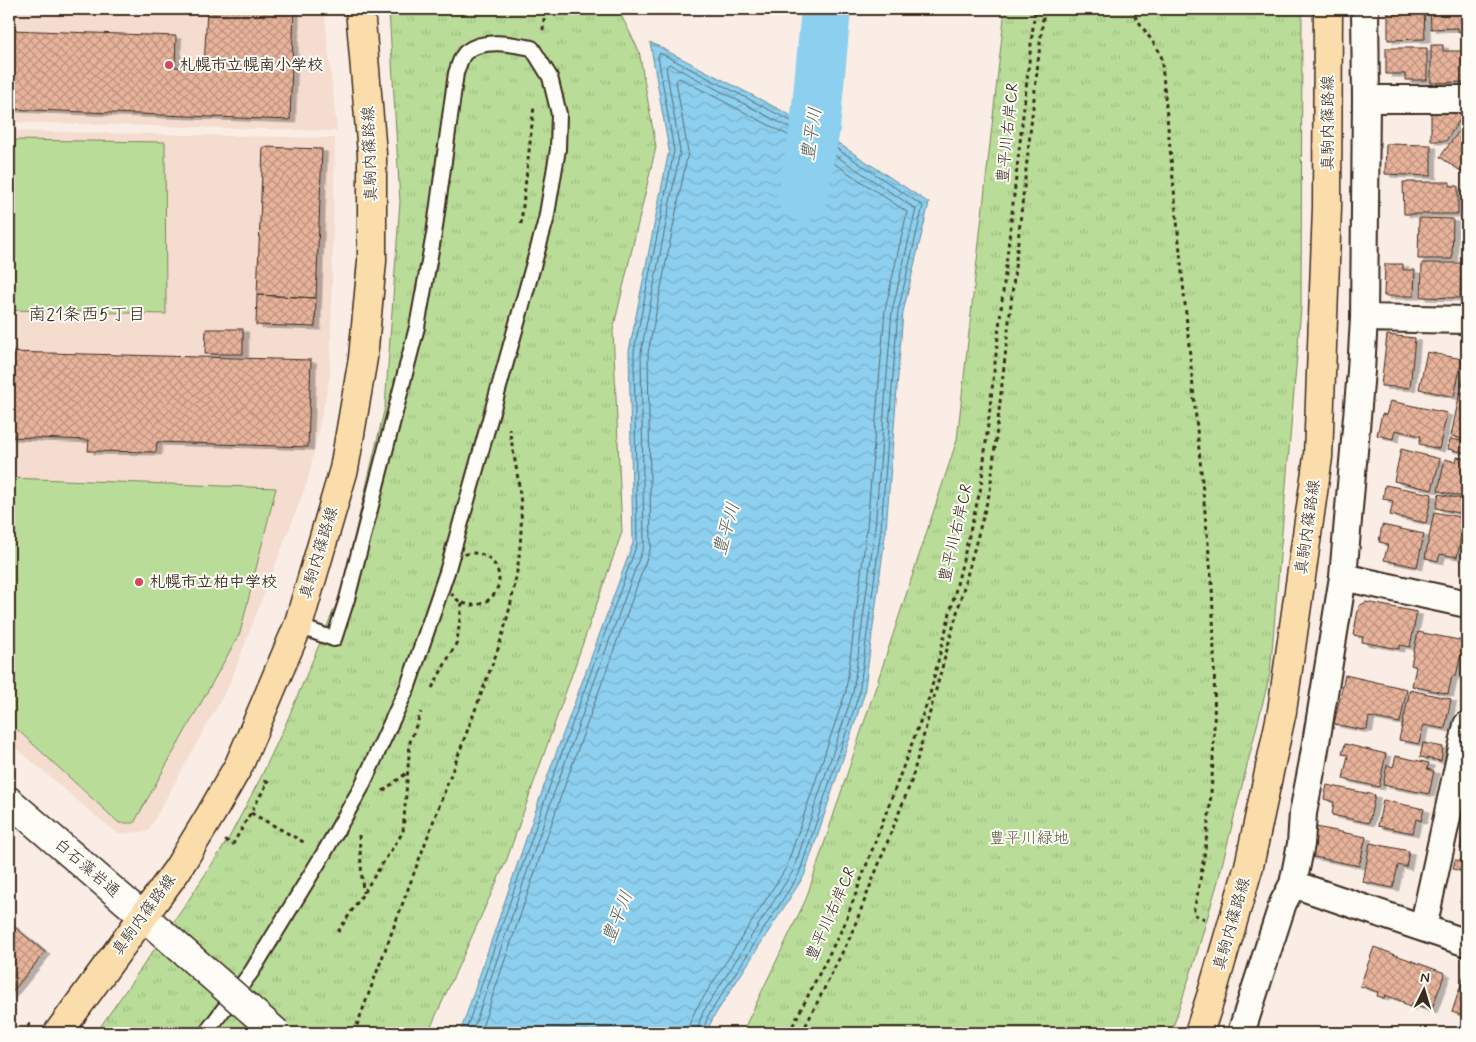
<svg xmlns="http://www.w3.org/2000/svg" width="1476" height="1042" font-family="Mynerve,'Klee One',sans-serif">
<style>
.built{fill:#f4dccf}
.park{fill:url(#park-tufts);stroke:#7a845b}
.pitch{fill:#b9dd98;stroke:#7a845b}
.water{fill:url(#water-waves);stroke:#6c8d9b}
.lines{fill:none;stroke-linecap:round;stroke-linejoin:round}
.shore{stroke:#5b6c71;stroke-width:1}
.river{stroke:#8ccfee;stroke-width:50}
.building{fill:url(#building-cross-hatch);stroke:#3b2a1e;filter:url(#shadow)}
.lane-casing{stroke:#3b2a1e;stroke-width:18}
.street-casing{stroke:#3b2a1e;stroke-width:30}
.secondary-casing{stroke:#3b2a1e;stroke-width:31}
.primary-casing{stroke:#3b2a1e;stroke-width:31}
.path{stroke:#3b2a1e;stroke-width:3;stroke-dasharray:4 4;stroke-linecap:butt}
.lane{stroke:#fdfcf7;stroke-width:14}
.street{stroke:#fdfcf7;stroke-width:26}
.secondary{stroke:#fdfcf7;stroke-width:28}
.primary{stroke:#fbddab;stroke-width:28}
.secondary-bridge-casing{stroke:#3b2a1e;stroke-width:31;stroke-linecap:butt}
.secondary-bridge{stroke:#fdfcf7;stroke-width:28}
.poi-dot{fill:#d1495b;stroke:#fdfcf7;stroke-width:2}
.labels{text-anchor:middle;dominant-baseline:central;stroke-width:4;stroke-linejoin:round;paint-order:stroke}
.poi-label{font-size:16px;font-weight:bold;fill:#3b2a1e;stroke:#fdfcf7;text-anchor:start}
.street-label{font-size:16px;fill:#3b2a1e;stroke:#fdfcf7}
.park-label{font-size:16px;fill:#5a573c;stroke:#fdfcf7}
.water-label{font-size:18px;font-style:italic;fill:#535c5c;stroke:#fdfcf7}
.neighbourhood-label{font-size:18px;fill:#3b2a1e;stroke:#fdfcf7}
</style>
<defs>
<pattern id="park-tufts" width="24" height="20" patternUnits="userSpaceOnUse" patternTransform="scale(1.25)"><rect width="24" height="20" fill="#b9dd98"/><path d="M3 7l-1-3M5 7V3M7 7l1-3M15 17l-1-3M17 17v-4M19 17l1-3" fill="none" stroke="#a0be83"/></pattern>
<pattern id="water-waves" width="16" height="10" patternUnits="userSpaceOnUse" patternTransform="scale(1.25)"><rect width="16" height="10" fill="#8ccfee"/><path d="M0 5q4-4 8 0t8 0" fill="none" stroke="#7ab2cc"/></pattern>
<pattern id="building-cross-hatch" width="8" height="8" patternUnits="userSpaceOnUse" patternTransform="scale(1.25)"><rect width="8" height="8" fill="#e8b39b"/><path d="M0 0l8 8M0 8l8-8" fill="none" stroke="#bd927e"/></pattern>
<filter id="shadow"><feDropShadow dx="5.5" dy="3" stdDeviation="0" flood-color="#0004"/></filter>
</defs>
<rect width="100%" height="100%" fill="#f9ede5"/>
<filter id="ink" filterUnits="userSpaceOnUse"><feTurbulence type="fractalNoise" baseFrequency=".02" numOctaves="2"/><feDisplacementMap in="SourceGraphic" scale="10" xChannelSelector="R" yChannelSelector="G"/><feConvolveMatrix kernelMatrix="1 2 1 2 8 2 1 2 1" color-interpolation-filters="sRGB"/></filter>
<g filter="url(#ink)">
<path class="built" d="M9,9H324L337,131L9,122Z
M9,131L335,138L330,376L308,480L229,685L148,831L119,834L97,817L9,742Z"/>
<path class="park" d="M389,9H618L639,51L656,147L613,330L622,532L507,859L428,1033H96L182,910L229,838L262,775L284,728L341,593L385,407L400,202Z
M1005,9H1302L1301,308L1270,674L1218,881L1195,960L1171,1033H742L806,899L957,440Z"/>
<path class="pitch" d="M9,140L165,142L166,314L9,310Z
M9,478L276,488L240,633L134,823H119L9,722Z"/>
<path class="water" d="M650,42L815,128L929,203L903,312L886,529L864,695L804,876L713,1018L706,1033H460L544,786L633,543L629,351L669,150Z"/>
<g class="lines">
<path class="shore" d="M465,1033L549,788L637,544L634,351L674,151L658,56L660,53L812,132L923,206L898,311L881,529L859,694L799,874L708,1016L702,1033
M472,1033L555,790L644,545L641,352L680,151L666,67L669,64L809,138L916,209L892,311L875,528L853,693L793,871L703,1012L696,1033
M480,1033L562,793L651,547L648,353L688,152L676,81L679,78L805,144L907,212L885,310L867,527L846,691L786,868L696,1009L689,1025L688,1033"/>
<path class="river" d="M802,196L815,128L826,9"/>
</g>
<path class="building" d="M207,9H294L290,120L9,109L11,30L176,36L175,67L204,68Z
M1388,9H1424L1425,39L1388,40Z
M1430,9H1467V31L1458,32V28L1431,29Z
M1431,45H1443V51H1467V82L1431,83Z
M1386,48H1427V80H1405V74H1386Z
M1431,113H1464L1446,141H1431Z
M1459,131L1467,136V171L1465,174L1440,157Z
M1386,144L1431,145V176L1385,174Z
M263,147L322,149L316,298L257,295Z
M1403,182H1450V186H1458V214H1404Z
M1466,205H1467V254H1464Z
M1419,218L1453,219L1452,259H1418Z
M1422,263H1461L1460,298L1421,297Z
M1385,264H1403V270H1415L1414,296H1384Z
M257,295L316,298L315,327L256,325Z
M206,329H243V354H205Z
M1387,335L1415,338L1410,388L1381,386Z
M9,352L311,360L308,447L157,442L156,452L88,451L89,440L9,437Z
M1427,352L1462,359L1454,397L1419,389Z
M1467,360V387L1462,386Z
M1460,392L1467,394V440L1451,436Z
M1390,401L1447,413L1439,449L1419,444L1421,436L1395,430L1393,439L1377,435L1382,414L1386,415Z
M1450,439L1467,442V453L1448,449Z
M1401,449L1440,459L1432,490L1394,481Z
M1457,457L1467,459V498L1438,491L1445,459L1456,462Z
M1385,485L1432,494L1426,523L1390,515L1393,501L1383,499Z
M1439,494L1467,500V515L1436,508Z
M1434,512L1465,518L1457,557L1440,554L1438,561L1425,558Z
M1382,525L1424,534L1417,567L1384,560L1388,544L1379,542Z
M1366,602L1417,612L1410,647L1400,645L1399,649L1362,642L1363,637L1353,635L1359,606Z
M1418,632L1464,641L1456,676H1452L1448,694L1412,686L1416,667L1411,665Z
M1345,675L1407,689L1400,723L1369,717L1367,729H1363V730L1334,724Z
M1410,690L1451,699L1445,729L1423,725L1419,744L1399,740Z
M1423,743L1443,747L1441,761L1420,757Z
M1345,744L1386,754L1379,787L1343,779L1348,755L1342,754Z
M1396,756L1429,763L1427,769L1434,771L1429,794L1383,785L1387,765L1393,767Z
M1327,785L1375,795L1369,823L1332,815L1334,802L1324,799Z
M1383,800L1424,809L1421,821L1416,819L1413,833L1378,826Z
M1316,827L1366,837L1359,866L1309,856Z
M1464,829L1467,830V850L1460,849Z
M1370,843L1409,851L1406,867L1398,865L1393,888L1363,882Z
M1455,860L1464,861L1462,871L1453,869Z
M1467,869V904L1460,903Z
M11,924L45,952L9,996V926Z
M1374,947L1445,973L1431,1011L1411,1004L1410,1007L1403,1004L1404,1002L1385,995L1384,998L1377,996L1378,992L1360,986Z
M1465,972L1467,973V1017L1452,1012Z"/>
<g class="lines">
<g class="lane-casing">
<path id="lane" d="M206,1033L252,971L324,853L361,788L408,686L447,572L546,220L558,149L559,114L550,77L532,48C512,44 483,38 466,52C460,57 459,66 456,73L434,234L417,327L347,599L334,639L298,626"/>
</g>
<g class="street-casing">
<path id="street" d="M1366,99H1467
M1364,318L1467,320
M1343,577L1467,604
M1293,884L1467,943
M1423,928L1467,725
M1241,1033L1283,903L1293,884L1301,844L1303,813L1313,761L1343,577L1361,371L1364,318L1366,99L1365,9"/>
</g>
<g class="secondary-casing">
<path id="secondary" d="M9,801L166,936"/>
</g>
<g class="primary-casing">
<path id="primary" d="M58,1033L177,870L211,814L239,765L298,626L344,469L363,358L372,261V154L360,9
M1199,1033L1212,993L1249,866L1282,711L1318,457L1327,207L1328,9"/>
</g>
<path class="path" d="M1130,9L1161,54L1212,585C1216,695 1218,807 1193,914L1205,919
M543,30L545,9
M521,224L534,106
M447 579a26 26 0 1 1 52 0a26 26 0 1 1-52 0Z
M432,688L457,642L462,603
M383,791L408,772
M251,813L307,844
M359,835L363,893
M225,840L233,844L268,782L261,779
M338,932L403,832L410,742L421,712
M23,1033L32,1021
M354,1033L498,649C513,602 523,555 521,505C519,480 514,455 509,429
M789,1033L844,925L929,698L981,487L1035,9
M802,1033L851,935L911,782L990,491L1044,9"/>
<use href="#lane" class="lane"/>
<use href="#street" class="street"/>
<use href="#secondary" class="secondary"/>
<use href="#primary" class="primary"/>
<g class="secondary-bridge-casing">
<path id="secondary-bridge" d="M166,936L277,1033"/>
</g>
<use href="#secondary-bridge" class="secondary-bridge"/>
</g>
</g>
<g class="poi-dot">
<circle cx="169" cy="65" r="5"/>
<circle cx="139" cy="582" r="5"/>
</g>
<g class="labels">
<g class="poi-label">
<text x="179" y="65">札幌市立幌南小学校</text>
<text x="149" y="582">札幌市立柏中学校</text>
</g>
<g class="street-label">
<text transform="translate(1328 123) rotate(-90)">真駒内篠路線</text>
<text transform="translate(1008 133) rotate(-84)">豊平川右岸CR</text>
<text transform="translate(370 154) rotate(-92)">真駒内篠路線</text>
<text transform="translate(1308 527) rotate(-82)">真駒内篠路線</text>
<text transform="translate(956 533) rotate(-77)">豊平川右岸CR</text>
<text transform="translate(319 553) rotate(-73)">真駒内篠路線</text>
<text transform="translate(87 868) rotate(41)">白石藻岩通</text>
<text transform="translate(831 914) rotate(-66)">豊平川右岸CR</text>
<text transform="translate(144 915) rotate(-54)">真駒内篠路線</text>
<text transform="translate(1232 924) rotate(-74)">真駒内篠路線</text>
</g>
<g class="park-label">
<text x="1029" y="838">豊平川緑地</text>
</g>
<g class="water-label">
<text transform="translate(812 134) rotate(-81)">豊平川</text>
<text transform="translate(727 529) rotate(-74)">豊平川</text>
<text transform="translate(618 917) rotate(-68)">豊平川</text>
</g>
<g class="neighbourhood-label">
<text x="87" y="315">南21条西5丁目</text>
</g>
</g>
<rect width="1476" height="1042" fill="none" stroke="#fdfcf7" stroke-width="30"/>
<rect x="15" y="15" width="1446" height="1012" fill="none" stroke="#3b2a1e" stroke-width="2" filter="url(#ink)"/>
<g transform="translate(1424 990) rotate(5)" stroke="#fdfcf7" stroke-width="4" paint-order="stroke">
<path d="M0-4L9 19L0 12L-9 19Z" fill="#3b2a1e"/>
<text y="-8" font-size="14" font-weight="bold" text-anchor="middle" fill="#3b2a1e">N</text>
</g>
</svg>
